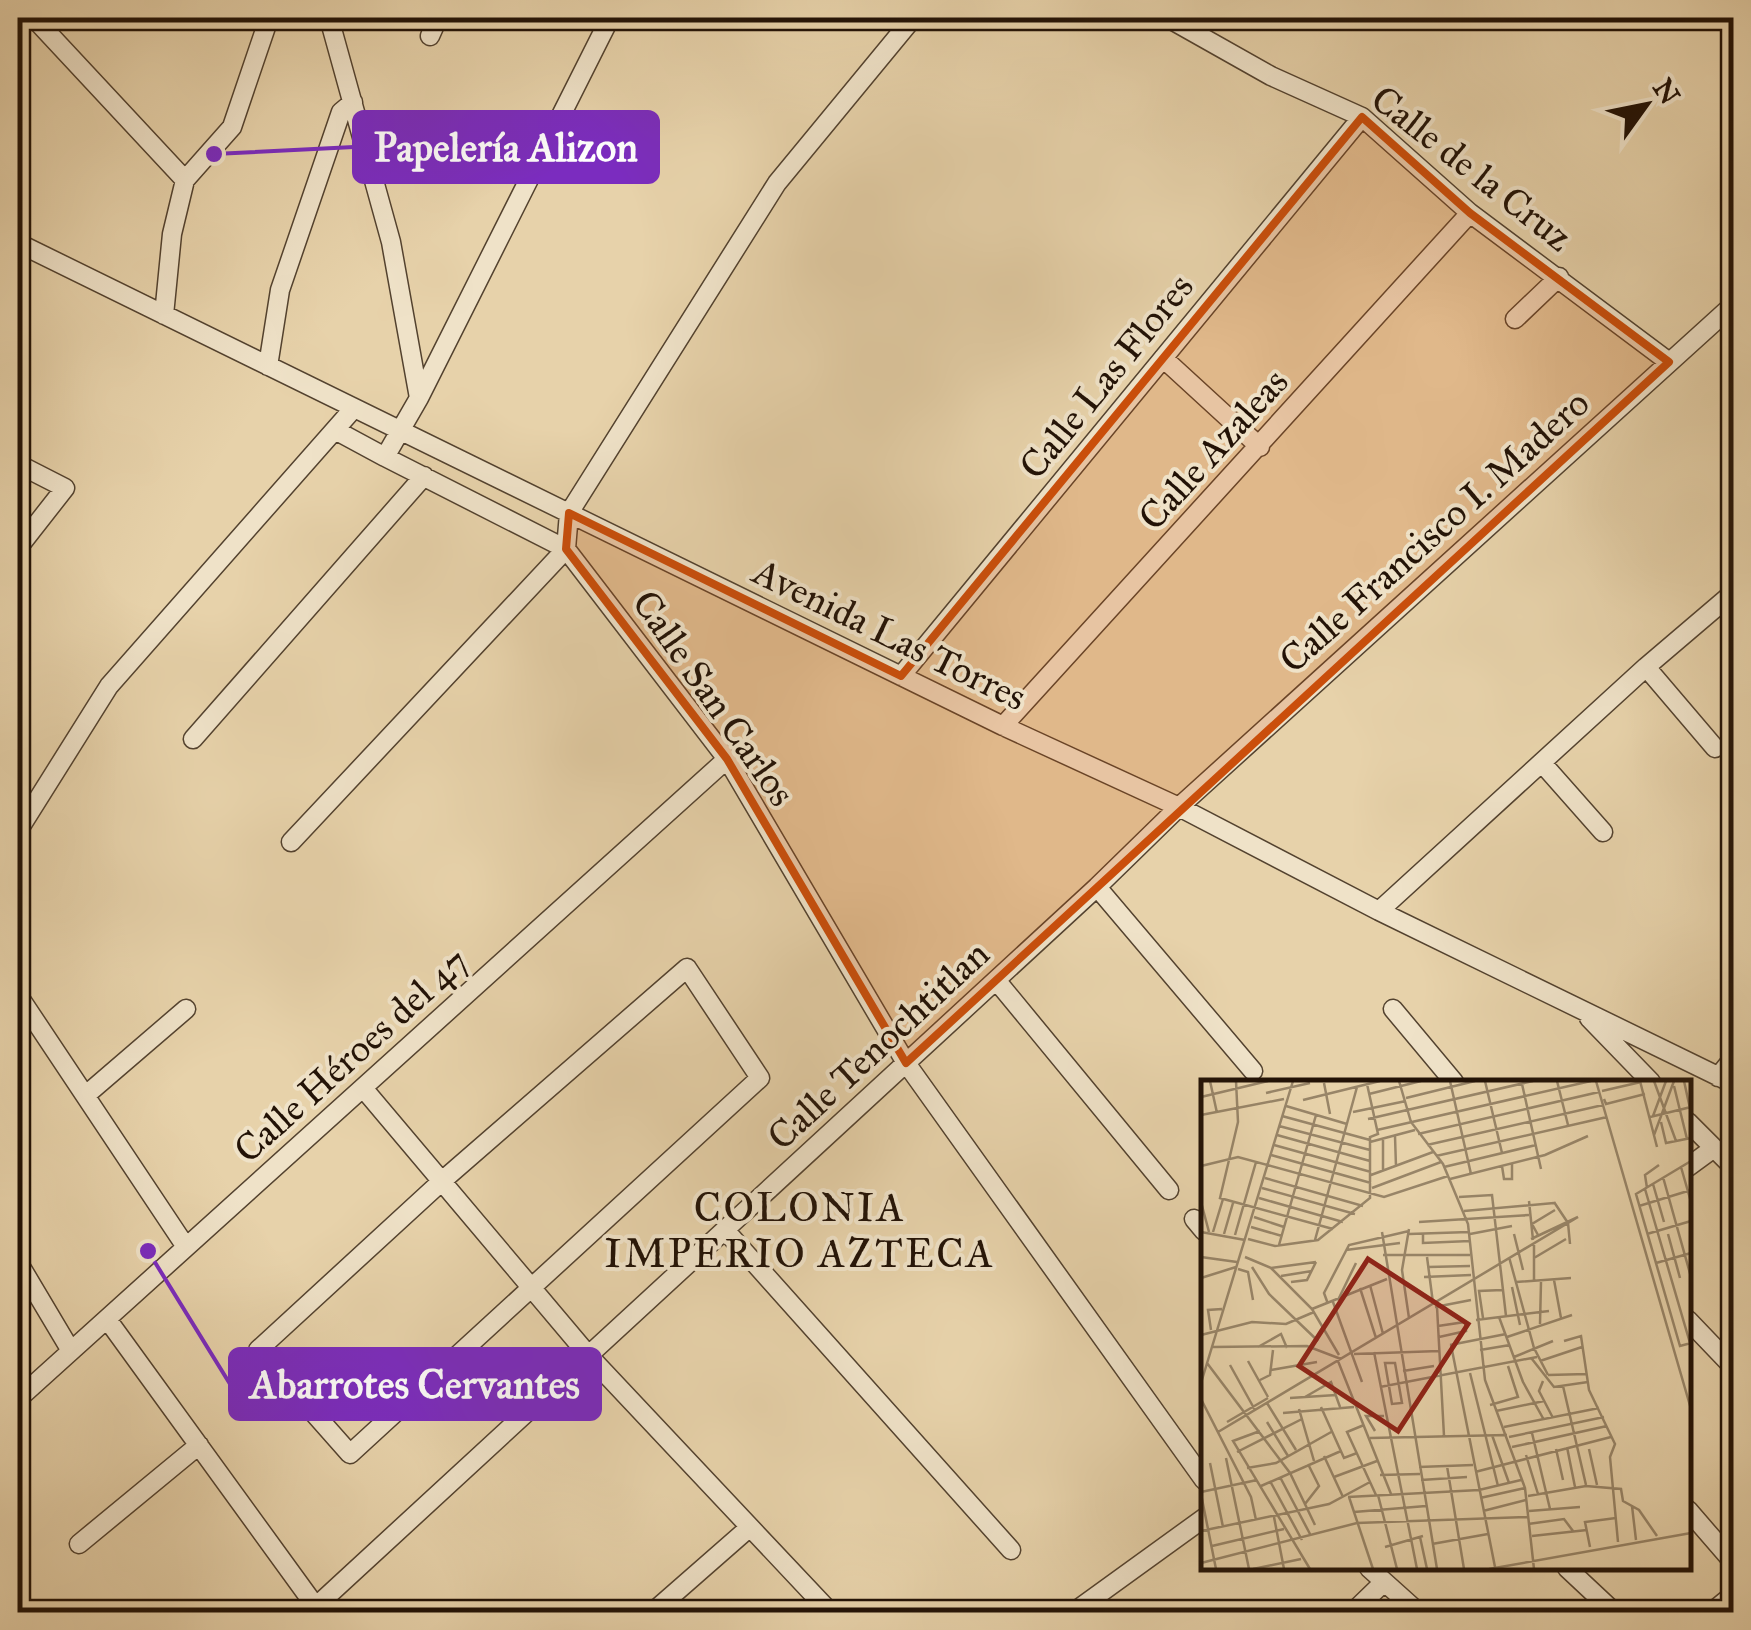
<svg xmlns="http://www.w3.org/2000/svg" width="1751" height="1630" font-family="'IM FELL Great Primer',serif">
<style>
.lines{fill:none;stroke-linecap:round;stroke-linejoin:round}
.minor-casing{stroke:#53422f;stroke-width:21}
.minor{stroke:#efe2c8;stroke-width:18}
.marked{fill:#ca4e0b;fill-opacity:0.2;stroke:#ca4e0b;stroke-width:8;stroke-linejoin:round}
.labels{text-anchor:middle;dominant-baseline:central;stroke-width:8;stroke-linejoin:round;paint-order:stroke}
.street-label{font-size:38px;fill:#221206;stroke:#efe2c8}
.neighbourhood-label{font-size:40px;letter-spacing:2.5px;fill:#221206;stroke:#efe2c8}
.inset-road{fill:none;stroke:#988568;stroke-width:2.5}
.view{fill:#8f2418;fill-opacity:0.15;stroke:#8f2418;stroke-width:5}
.inset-edge{fill:none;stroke:#221206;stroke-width:5}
.leader{fill:none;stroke:#7b2cbf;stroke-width:4}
.callout-dot{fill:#7b2cbf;stroke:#efe2c8;stroke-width:4}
.callout{fill:#7b2cbf;stroke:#7b2cbf;stroke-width:4}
.callout-label{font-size:40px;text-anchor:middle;font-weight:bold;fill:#fff}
</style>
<rect width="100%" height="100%" fill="#e7d2aa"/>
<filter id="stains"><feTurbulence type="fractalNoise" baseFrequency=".002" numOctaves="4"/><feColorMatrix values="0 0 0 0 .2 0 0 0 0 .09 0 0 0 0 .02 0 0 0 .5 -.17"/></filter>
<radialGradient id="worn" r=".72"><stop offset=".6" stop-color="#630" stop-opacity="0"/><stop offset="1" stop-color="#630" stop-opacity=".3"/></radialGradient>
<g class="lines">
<g class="minor-casing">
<path id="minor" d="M34,18L185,180
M329,18L391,242L419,398L385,457L566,549L727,759L906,1063L1204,1480
M1168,18L1271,76L1362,117L1470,213L1669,362
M430,36L438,18
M18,243L1003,726L1179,807L1379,911L1734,1084
M164,315L172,234L185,180L232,127L269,18
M1515,319L1559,277
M1163,358L1260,447
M268,366L280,290L341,112L353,102
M419,398L610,18
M335,430L385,457
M18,464L65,488L18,548
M1646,667L1715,748
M901,676L1362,117
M1003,726L1470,213
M193,739L424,476
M1542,763L1603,832
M18,831L109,686L354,408
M291,842L566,549L569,513L777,183L913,18
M1097,887L1253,1071
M1379,911L1646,667L1734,592
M687,968L760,1078L350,1454L258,1350L442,1181Z
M996,980L1169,1190
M18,995L186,1247
M1393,1009L1454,1082
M1589,1018L1651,1082
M1718,1077L1734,1057
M363,1088L589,1356L830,1612
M86,1095L186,1009
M1688,1122L1734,1168
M1688,1167L1714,1148
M1194,1219L1204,1231
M725,1230L1011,1550
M18,1262L71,1351
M107,1319L316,1607
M1688,1320L1734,1368
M18,1399L727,759
M1688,1510L1734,1563
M79,1544L199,1445
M1369,1568L1418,1612
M1567,1568L1614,1612
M310,1612L1097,887L1179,807L1734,304
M653,1612L750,1527
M1074,1612L1204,1518
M1353,1612L1384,1582
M1712,1612L1734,1594"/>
</g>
<use href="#minor" class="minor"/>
</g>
<path class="marked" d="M1362,117L1470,213L1669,362L906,1063L727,759L566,549L569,513L901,676Z"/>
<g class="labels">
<g class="street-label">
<text transform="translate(1472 168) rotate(38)">Calle de la Cruz</text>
<text transform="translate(1106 376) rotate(-51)">Calle Las Flores</text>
<text transform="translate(1213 449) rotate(-48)">Calle Azaleas</text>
<text transform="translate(1434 531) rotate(-42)">Calle Francisco I. Madero</text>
<text transform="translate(890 634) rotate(26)">Avenida Las Torres</text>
<text transform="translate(714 698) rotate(55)">Calle San Carlos</text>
<text transform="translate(878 1045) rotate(-43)">Calle Tenochtitlan</text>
<text transform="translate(351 1055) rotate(-42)">Calle Héroes del 47</text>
</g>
<g class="neighbourhood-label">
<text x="800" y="1207">COLONIA<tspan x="800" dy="46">IMPERIO AZTECA</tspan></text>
</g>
</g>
<g transform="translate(1201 1080)">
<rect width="490" height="490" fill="#e7d2aa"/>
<path class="inset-road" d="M9,1L16,33M35,1L37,42L19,118L132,149M198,1L210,42L242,84L267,144L284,300L324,408L333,489M249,1L270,94M284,1L301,73M356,1L367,45M395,1L490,329M439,1L456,67M453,1L475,61M483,1L490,33M123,3L129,34M321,4L340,89M473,6L486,59M401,11L440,2M65,13L109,3M168,14L220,1M0,17L67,1M205,18L274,1M403,19L405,24L444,14M102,20L179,1M85,26L146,44M152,32L205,21M0,35L83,19M81,36L169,60M452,36L465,1M449,37L490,27M167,39L332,1M460,42L465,63L490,58M78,46L169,70M176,50L390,1M217,54L398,12M76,55L169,81M453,55L473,1M194,56L195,87M169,62L214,50M73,65L170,92M226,65L402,25M70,75L170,103M235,76L406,37M490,81L435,114L479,266L490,263M0,86L37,77L183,117L247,96M301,86L303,99H311V84M243,87L335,65M480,87L490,122M182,91V59M170,95L232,72M462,97L490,197M64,98L162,126M249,99L344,75L387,56M452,104L463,142M61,108L154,134M171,108L240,82M446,108L444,95L458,85M444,109L489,263M258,117L291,115L305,236M58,118L142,142M328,121L332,160M0,122L8,152M353,122L367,143L369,164M438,126L490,110M263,131L353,123M53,137L83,147M218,142L328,135M50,147L81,156M208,149L201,190L208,238M0,152L44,160M12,152L22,119M181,152L236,489M23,154L32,123M208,154L268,152M222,154V163L269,161M269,154L311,146M313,154L322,190M446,154L490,141M467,154L479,198M34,155L55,82M337,155L331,144L354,130M47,159L74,166L117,160L169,118V57L177,54L166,4M114,160L156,7M78,165L115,35M145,170L199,163M182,175H269M0,177L36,182M44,177L70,188L115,182M226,177L232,223M308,177L333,268L347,295M333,178L365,159M455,183L490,173M51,187L68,214L117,261M227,187L269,186M70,188L111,229L138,275M37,189L47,192L52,220M80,196L111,191M223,197L270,195M0,198L35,187M333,200V163M353,200L360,238M90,202L106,200L115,182M315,202L370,198M169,205L182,254M311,207L319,245M159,208L175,258M137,220L155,183M132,222L161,302M127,224L123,213L148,165L208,151M234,227L270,220M236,227L243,356M111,229L186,199M298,237L322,302M282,238L278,211L301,210M275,240L348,231M339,244L340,202M237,246L264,242L265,251L238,257M10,250L7,230L21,229M0,255L51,242L85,244L113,232M306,257L371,235M363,261L380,256L388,310L414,364L409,377L417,462M249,265L305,254M250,265L294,487M12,267L106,266L140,279M57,267L80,254L86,268M279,270L309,265M173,272L216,489M153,274L238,271M313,277L352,261M331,279L353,307L387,302M47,281L67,317M137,281L190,414M339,281L381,267M6,283L89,393L114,445M184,283H194L201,323L191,324ZM29,285L54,330M70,290L116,282M202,291L233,286M269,293L297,406M347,295L386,294M59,300L69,295L72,270M342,301L338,311L352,338M322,302L343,340M0,303L92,1M362,306L385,405M179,307L336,277M104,317L130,302L139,327M89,318L135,315M0,319L50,417L55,440M66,323L95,370M289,325L317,317L307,286M120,327L143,378L156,373M98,329L113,381M295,331L343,321M82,333L153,327M26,342L67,318M66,342L87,376M163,345L146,352L175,415M303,347L398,328M59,351L32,361L109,489M174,351L165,336H183M17,352L377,137L330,159M331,353L349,429M291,355L308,403M308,357L403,337M169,358L306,355M311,367L406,346M366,367L374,407M355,369L362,400M388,369L396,405M36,372L101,339M325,375L337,414M123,376L142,417M25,378L48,489M9,383L22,447M246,386L263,489M218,387L272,385M46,388L75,383L132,351M274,392L410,357M179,395L219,394M79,397L109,454M133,397L176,381M220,400L266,397M69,401L101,460M60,406L140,371M0,412L56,400M0,414L15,489M177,415L196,489M327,416L385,406L420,409L422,421L438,430L456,456M147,417L278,410L320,400M148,417L172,489M279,418L324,408M104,424L118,406L107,384M431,426L435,460M282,431L325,420M328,431L379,427M153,432L225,426M73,437L83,489M327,444L363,439L372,451M0,451L128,424L169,402M331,456L386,450M219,457L226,489M231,464L287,454M11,466L83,449M184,467L222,456M389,467L384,442L415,438M0,483L156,443L327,437M52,489L100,479M288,489L490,453"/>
<path class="view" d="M167,179L267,244L197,351L98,286Z"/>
<rect width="490" height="490" class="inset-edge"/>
</g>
<path class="leader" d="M214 154L354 147M148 1251L230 1384"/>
<g class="callout-dot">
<circle cx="214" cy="154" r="10"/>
<circle cx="148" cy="1251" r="10"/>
</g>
<g class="callout">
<rect x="354" y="112" width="304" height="70" rx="10"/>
<rect x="230" y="1349" width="370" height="70" rx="10"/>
</g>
<g class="callout-label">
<text x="506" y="161">Papelería Alizon</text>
<text x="415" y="1398">Abarrotes Cervantes</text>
</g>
<rect width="1751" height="1630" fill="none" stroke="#e7d2aa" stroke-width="60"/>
<rect x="20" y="20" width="1711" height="1590" fill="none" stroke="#221206" stroke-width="5"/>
<rect x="30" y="30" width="1691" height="1570" fill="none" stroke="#221206" stroke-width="2.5"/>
<g transform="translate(1646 105) rotate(57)" stroke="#efe2c8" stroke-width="8" paint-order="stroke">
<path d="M0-8L18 38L0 25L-18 38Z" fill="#221206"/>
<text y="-15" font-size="28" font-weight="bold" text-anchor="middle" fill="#221206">N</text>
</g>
<rect width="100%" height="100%" filter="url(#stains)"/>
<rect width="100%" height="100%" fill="url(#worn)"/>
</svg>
